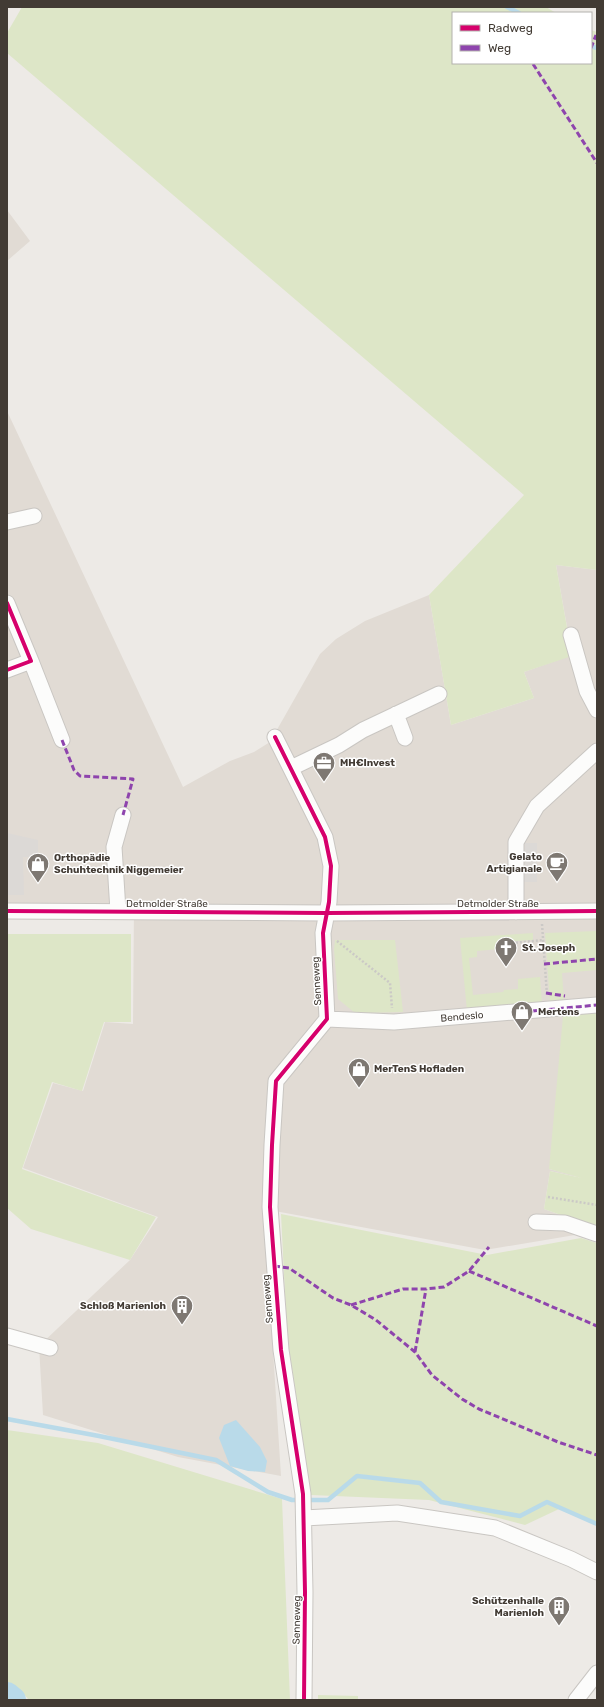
<svg xmlns="http://www.w3.org/2000/svg" width="604" height="1707" font-family="Rubik,sans-serif">
<style>
.residential{fill:#e1dbd4}
.green{fill:#dde6c7}
.parking{fill:#dcd9d6}
.water{fill:#b9dae9}
.lines{fill:none;stroke-linecap:round;stroke-linejoin:round}
.stream{stroke:#b9dae9;stroke-width:4.5}
.river{stroke:#b9dae9;stroke-width:26}
.minor-casing{stroke:#c9c6c2;stroke-width:17}
.path{stroke:#cbc9c6;stroke-width:2.5;stroke-dasharray:2 2;stroke-linecap:butt}
.minor{stroke:#fcfcfb;stroke-width:15}
.quiet{stroke:#8e44ad;stroke-width:3;stroke-dasharray:6 3;stroke-linecap:butt}
.cycleway-casing{stroke:#fff;stroke-width:6}
.cycleway{stroke:#d6006c;stroke-width:4}
.labels{text-anchor:middle;dominant-baseline:central;stroke-width:3;stroke-linejoin:round;paint-order:stroke}
.poi-label{font-size:10px;font-weight:bold;fill:#423b34;stroke:#fff;text-anchor:start}
.street-label{font-size:10px;fill:#423b34;stroke:#fff}
</style>
<rect width="100%" height="100%" fill="#edeae6"/>
<path class="residential" d="M7,210L30,241L7,261Z
M7,411L183,787L230,761L254,752L270,742L320,654L336,639L365,621L429,595L451,725L534,698L524,672L572,655L556,565L597,570V1012L549,1169L597,1181L550,1171L544,1209L597,1228L581,1234L485,1250L264,1209L281,1476L178,1457L43,1415L39,1346L130,1260L158,1217L23,1168L53,1083L83,1091L105,1022L133,1024L134,906L7,904Z"/>
<path class="green" d="M22,7H546L556,13H453V63H591V30L597,32V570L556,565L572,656L524,672L534,698L451,725L429,595L524,495L7,53V33Z
M597,931V970L562,973L564,1001L550,1002L545,933Z
M533,933V940L499,942V949L477,951V957L469,958L473,995L503,992L504,990L518,989V979L540,977L542,1003L467,1011L460,938Z
M7,934H131V1022H104L82,1091L52,1082L22,1169L156,1217L130,1260L31,1229L7,1208Z
M335,940H395L403,1012L355,1013L338,999L334,949Z
M597,1012V1228L544,1209L550,1171L582,1178L549,1169L563,1016Z
M281,1214L487,1255L581,1238L597,1243V1522L559,1509L525,1525L429,1500L311,1495L287,1335Z
M7,1430L98,1443L282,1499L290,1700H29L22,1692L7,1686Z
M318,1695L358,1696V1700H318Z"/>
<path class="parking" d="M7,833L38,840V857H23L24,895H7Z
M525,843H537V882H524Z"/>
<path class="water" d="M236,1420L260,1447L267,1461L265,1472L248,1471L230,1466L219,1438L224,1425Z"/>
<g class="lines">
<path class="stream" d="M507,7L519,13
M591,46L597,48
M7,1419L99,1436L216,1460L268,1492L292,1500H328L357,1476L420,1483L441,1502L520,1516L547,1502L597,1524"/>
<path class="river" d="M7,1695L13,1700"/>
<g class="minor-casing">
<path id="minor" d="M7,522L34,516
M7,603L31,661L7,670
M571,635L587,691L597,710
M31,661L62,740
M396,714L405,738
M275,737L325,837L331,866L329,902L323,933L327,1019L276,1081L272,1145L270,1207L281,1350L303,1494L305,1592L304,1700
M291,768L339,745L363,730L439,694
M7,911L327,913L597,911
M118,911L114,847L123,815
M516,912V842L537,806L597,751
M327,1019L394,1022L597,1005
M536,1222L565,1223L597,1234
M7,1336L50,1348
M304,1518L397,1513L495,1528L571,1559L597,1572
M576,1700L597,1673"/>
</g>
<path class="path" d="M542,924L547,995
M337,941L390,983L392,1008
M504,944L543,940
M548,1197L597,1205"/>
<use href="#minor" class="minor"/>
<path class="quiet" d="M591,48L596,35
M533,64L597,163
M62,740L74,770L80,776L133,779L123,815
M544,964L597,959
M546,993L565,996
M522,1012L597,1005
M274,1266L289,1268L333,1298L351,1305L376,1320L415,1352L432,1375L462,1399L479,1409L558,1442L597,1455
M469,1271L597,1326
M351,1305L403,1289H426L444,1287L469,1271L489,1247
M415,1352L426,1289"/>
<g class="cycleway-casing">
<path id="cycleway" d="M7,603L31,661L7,670
M275,737L325,837L331,866L329,902L323,933L327,1019L276,1081L272,1145L270,1207L281,1350L303,1494L305,1592L304,1700
M7,911L327,913L597,911"/>
</g>
<use href="#cycleway" class="cycleway"/>
</g>
<defs>
<g id="office-pin" transform="scale(1.15)"><path d="M0 17L-7.5 6A9.5 9.5 0 1 1 7.5 6Z" fill="#7e7872" stroke="#fff"/><path d="M-6-3h4V-5.5h4V-3h4V5H-6ZM-1-4.5V-3h2v-1.5ZM-6 0V1H6V0Z" fill="#fff"/></g>
<g id="cafe-pin" transform="scale(1.15)"><path d="M0 17L-7.5 6A9.5 9.5 0 1 1 7.5 6Z" fill="#7e7872" stroke="#fff"/><path d="M-5.5-4.5H6V0H3Q3 3.5 0 3.5H-2.5Q-5.5 3.5-5.5 0ZM3-3.2v2h1.7v-2ZM-6 4.5H4V6H-6Z" fill="#fff"/></g>
<g id="shop-pin" transform="scale(1.15)"><path d="M0 17L-7.5 6A9.5 9.5 0 1 1 7.5 6Z" fill="#7e7872" stroke="#fff"/><path d="M-5-2.5h2.3a2.7 3.5 0 0 1 5.4 0H5L5.5 6h-11ZM-1.5-2.5h3a1.5 2.3 0 0 0-3 0Z" fill="#fff"/></g>
<g id="church-pin" transform="scale(1.15)"><path d="M0 17L-7.5 6A9.5 9.5 0 1 1 7.5 6Z" fill="#7e7872" stroke="#fff"/><path d="M-1.2-6h2.4v3.5h3.3v2.4h-3.3V6h-2.4V-.1h-3.3v-2.4h3.3Z" fill="#fff"/></g>
<g id="building-pin" transform="scale(1.15)"><path d="M0 17L-7.5 6A9.5 9.5 0 1 1 7.5 6Z" fill="#7e7872" stroke="#fff"/><path d="M-4-6H4V6H1V3H-1V6H-4ZM-2.5-4.3h1.7v1.8h-1.7ZM.8-4.3h1.7v1.8H.8ZM-2.5-1h1.7V.8h-1.7ZM.8-1h1.7V.8H.8Z" fill="#fff"/></g>
</defs>
<g fill-rule="evenodd">
<use href="#office-pin" x="324" y="763"/>
<use href="#cafe-pin" x="557" y="863"/>
<use href="#shop-pin" x="38" y="864"/>
<use href="#church-pin" x="506" y="948"/>
<use href="#shop-pin" x="522" y="1012"/>
<use href="#shop-pin" x="359" y="1069"/>
<use href="#building-pin" x="182" y="1306"/>
<use href="#building-pin" x="559" y="1607"/>
</g>
<g class="labels">
<g class="poi-label">
<text x="340" y="763">MH€Invest</text>
<text x="542" y="857" text-anchor="end">Gelato<tspan x="542" dy="12">Artigianale</tspan></text>
<text x="54" y="858">Orthopädie<tspan x="54" dy="12">Schuhtechnik Niggemeier</tspan></text>
<text x="522" y="948">St. Joseph</text>
<text x="538" y="1012">Mertens</text>
<text x="374" y="1069">MerTenS Hofladen</text>
<text x="166" y="1306" text-anchor="end">Schloß Marienloh</text>
<text x="544" y="1601" text-anchor="end">Schützenhalle<tspan x="544" dy="12">Marienloh</tspan></text>
</g>
<g class="street-label">
<text x="167" y="904">Detmolder Straße</text>
<text x="498" y="904">Detmolder Straße</text>
<text transform="translate(317 981) rotate(-93)">Senneweg</text>
<text transform="translate(462 1017) rotate(-5)">Bendeslo</text>
<text transform="translate(268 1299) rotate(-95)">Senneweg</text>
<text transform="translate(297 1620) rotate(-89)">Senneweg</text>
</g>
</g>
<rect width="604" height="1707" fill="none" stroke="#423b34" stroke-width="16"/>
<rect x="452" y="12" width="140" height="52" fill="#ffffff" stroke="#b3b1ae"/>
<rect x="460" y="25" width="20" height="6" fill="#d6006c" stroke="#b3b1ae"/>
<text x="488" y="32" font-size="12" fill="#423b34">Radweg</text>
<rect x="460" y="45" width="20" height="6" fill="#8e44ad" stroke="#b3b1ae"/>
<text x="488" y="52" font-size="12" fill="#423b34">Weg</text>
</svg>
